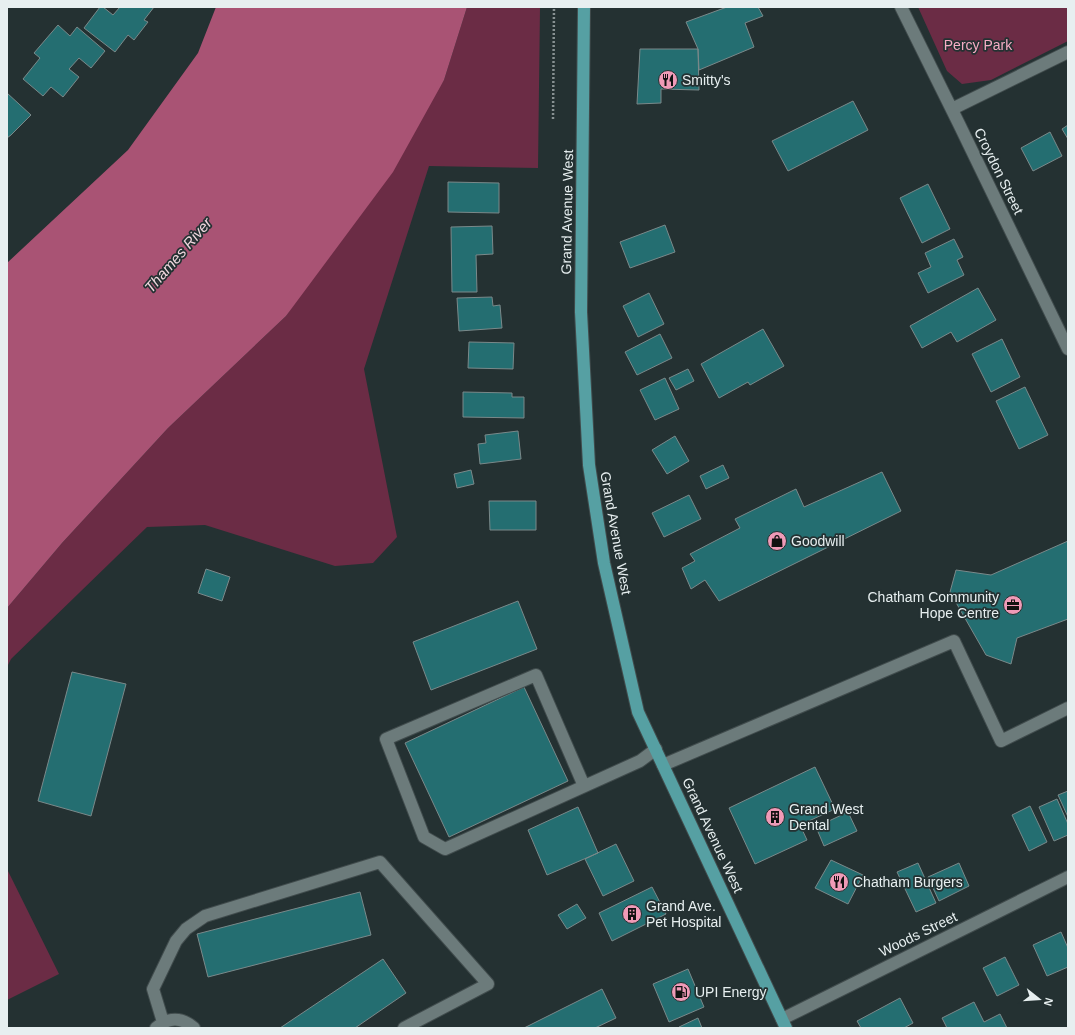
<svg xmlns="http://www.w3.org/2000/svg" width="1075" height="1035" font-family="Helvetica,sans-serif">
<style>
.green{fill:#6b2c45}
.water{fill:#a95374}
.building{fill:#246e71;stroke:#7a898a}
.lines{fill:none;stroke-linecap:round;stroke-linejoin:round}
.minor-casing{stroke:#414c4d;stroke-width:14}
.major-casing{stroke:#414c4d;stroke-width:14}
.path{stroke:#879192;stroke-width:2.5;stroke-dasharray:2 2;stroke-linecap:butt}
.minor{stroke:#6c7b7b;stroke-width:12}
.major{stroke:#56a0a3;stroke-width:12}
.labels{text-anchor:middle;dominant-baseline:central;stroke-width:3.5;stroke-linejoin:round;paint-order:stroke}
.park-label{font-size:14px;fill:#f5acc4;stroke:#243132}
.poi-label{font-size:14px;fill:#e7eff0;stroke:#243132;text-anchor:start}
.street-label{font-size:14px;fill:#e7eff0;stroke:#243132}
.water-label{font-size:15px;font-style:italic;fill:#f1d8df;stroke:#243132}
</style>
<rect width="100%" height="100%" fill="#243132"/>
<path class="green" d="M467,7H540L538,168L429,166L364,369L397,537L373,563L335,566L205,525L147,527L11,659L7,667V608L62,543L168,428L286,316L444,80Z
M918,7H1068V41L991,80L962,84L947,71Z
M7,869L59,974L7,1000Z"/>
<path class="water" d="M216,7H467L444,80L393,172L286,316L168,428L62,543L7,608V263L128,150L198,53Z"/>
<path class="building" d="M100,7H103L113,15L120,7H154L144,20L148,22L134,40L128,35L115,52L84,28Z
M727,7H758L763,16L745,23L754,47L699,70L698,49L686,22Z
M58,25L70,36L77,27L105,51L91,68L79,58L69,69L79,77L63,97L51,87L43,96L23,79L40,58L34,53Z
M640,49H698L699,90L661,89V103L637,104Z
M7,93L31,115L11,135L7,138Z
M853,101L868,130L788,171L772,141Z
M1068,125V139L1062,129Z
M1050,132L1062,156L1033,171L1021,148Z
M448,182L499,183V213L448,212Z
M928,184L950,229L922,243L900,198Z
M665,225L675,252L630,268L620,242Z
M492,226L493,254L476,255L477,292H452L451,227Z
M954,239L963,257L957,260L964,275L928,293L918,273L931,267L925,253Z
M978,288L996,320L957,342L951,332L922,348L910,326Z
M649,293L664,324L638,337L623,306Z
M492,297L493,306L500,305L502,328L459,331L457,298Z
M763,329L784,366L750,385L748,382L719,398L701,364Z
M660,334L672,358L637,375L625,352Z
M1002,339L1020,377L991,392L972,354Z
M469,342L514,343L513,369L468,368Z
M688,369L694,381L676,390L669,378Z
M665,378L679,409L655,420L640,390Z
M1025,387L1048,435L1019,449L996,401Z
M463,392L512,393V397H524V418L463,417Z
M518,431L521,459L480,464L478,444L486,443L485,435Z
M675,436L689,461L667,474L652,450Z
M723,465L729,478L706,489L700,476Z
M471,470L474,484L457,488L454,474Z
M882,472L901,511L719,601L705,580L691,589L682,568L695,561L690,554L740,528L735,519L796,489L804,507Z
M689,495L701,519L664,537L652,513Z
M489,501H536V530H490Z
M1068,541V619L1017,638L1011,664L986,655L950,592L956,570L991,575Z
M206,569L230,577L222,601L198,593Z
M518,601L537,649L431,690L413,642Z
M72,672L126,684L91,816L38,801Z
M524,687L568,781L449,837L405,743Z
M815,767L835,809L800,825L807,840L755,864L729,808Z
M1068,791V817L1058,795Z
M1057,799L1068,824V835L1054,841L1039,807Z
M1030,806L1047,842L1029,851L1012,815Z
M578,807L598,853L547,875L528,830Z
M848,812L857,831L824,846L816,827Z
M616,844L634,881L603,896L585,859Z
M831,860L863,875L848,904L815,888Z
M918,863L936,903L916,912L897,872Z
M959,863L969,886L939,901L928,877Z
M652,887L666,914L612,941L599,913Z
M360,892L371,935L208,977L197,934Z
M577,904L586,918L567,929L558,915Z
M1061,932L1068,948V967L1047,976L1033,945Z
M1005,957L1019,985L997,996L983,968Z
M383,959L406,993L355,1028H280Z
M688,969L704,1007L669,1022L653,984Z
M602,989L616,1018L595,1028H524Z
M900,998L913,1023L904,1028H861L857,1021Z
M974,1002L984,1022L1000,1014L1007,1028H947L942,1018Z
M698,1018L702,1028H679V1027Z"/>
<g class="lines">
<g class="minor-casing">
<path id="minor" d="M901,7L959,124L1068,349
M952,109L1068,52
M663,765L954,641L1001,741L1068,708
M584,786L536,675L386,739L424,837L445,849L640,761L656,749
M782,1019L1068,877
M163,1022L153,989L176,941L186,929L205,916L380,862L488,984L404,1028
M156,1028C168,1017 182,1017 194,1028"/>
</g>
<g class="major-casing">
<path id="major" d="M584,7L581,312L589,465L604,563L638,712L786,1028"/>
</g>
<path class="path" d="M553,119L554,7"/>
<use href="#minor" class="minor"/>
<use href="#major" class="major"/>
</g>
<defs>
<g id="restaurant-disc" transform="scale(1)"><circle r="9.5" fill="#ef9ab7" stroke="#243132"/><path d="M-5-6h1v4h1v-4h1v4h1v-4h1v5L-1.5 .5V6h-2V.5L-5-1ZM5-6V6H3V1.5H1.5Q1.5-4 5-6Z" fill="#111"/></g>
<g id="shop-disc" transform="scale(1)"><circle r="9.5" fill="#ef9ab7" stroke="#243132"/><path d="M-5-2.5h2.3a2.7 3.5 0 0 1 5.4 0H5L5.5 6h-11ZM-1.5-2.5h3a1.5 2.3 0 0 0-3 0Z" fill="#111"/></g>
<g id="office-disc" transform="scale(1)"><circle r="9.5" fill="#ef9ab7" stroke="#243132"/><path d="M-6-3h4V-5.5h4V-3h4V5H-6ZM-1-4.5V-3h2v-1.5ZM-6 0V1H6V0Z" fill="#111"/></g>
<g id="building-disc" transform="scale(1)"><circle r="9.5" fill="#ef9ab7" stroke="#243132"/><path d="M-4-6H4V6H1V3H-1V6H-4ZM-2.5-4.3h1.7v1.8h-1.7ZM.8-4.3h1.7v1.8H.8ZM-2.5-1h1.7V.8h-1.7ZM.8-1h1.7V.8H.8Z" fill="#111"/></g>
<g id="fuel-disc" transform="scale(1)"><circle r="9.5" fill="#ef9ab7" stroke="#243132"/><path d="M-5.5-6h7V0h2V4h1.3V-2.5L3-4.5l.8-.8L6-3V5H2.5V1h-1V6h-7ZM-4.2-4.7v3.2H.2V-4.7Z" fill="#111"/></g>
</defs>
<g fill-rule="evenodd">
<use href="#restaurant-disc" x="668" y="80"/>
<use href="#shop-disc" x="777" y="541"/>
<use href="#office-disc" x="1013" y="605"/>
<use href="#building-disc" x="775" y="817"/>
<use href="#restaurant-disc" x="839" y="882"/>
<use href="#building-disc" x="632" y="914"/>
<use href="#fuel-disc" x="681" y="992"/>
</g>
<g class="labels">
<g class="park-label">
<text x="978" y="45">Percy Park</text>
</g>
<g class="poi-label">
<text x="682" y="80">Smitty's</text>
<text x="791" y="541">Goodwill</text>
<text x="999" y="597" text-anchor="end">Chatham Community<tspan x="999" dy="16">Hope Centre</tspan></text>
<text x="789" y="809">Grand West<tspan x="789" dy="16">Dental</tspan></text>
<text x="853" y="882">Chatham Burgers</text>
<text x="646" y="906">Grand Ave.<tspan x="646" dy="16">Pet Hospital</tspan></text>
<text x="695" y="992">UPI Energy</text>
</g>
<g class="street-label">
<text transform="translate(999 171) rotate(64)">Croydon Street</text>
<text transform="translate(567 212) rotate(-89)">Grand Avenue West</text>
<text transform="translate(616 533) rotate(80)">Grand Avenue West</text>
<text transform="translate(713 835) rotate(65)">Grand Avenue West</text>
<text transform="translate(918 934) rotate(-26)">Woods Street</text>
</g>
<g class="water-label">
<text transform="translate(178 255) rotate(-49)">Thames River</text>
</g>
</g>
<rect width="1075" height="1035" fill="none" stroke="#e7eff0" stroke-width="16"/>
<g transform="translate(1039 999) rotate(107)" stroke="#243132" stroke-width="3" paint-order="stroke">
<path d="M0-3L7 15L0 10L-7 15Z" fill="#e7eff0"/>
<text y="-6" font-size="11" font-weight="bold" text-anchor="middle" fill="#e7eff0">N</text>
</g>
</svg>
